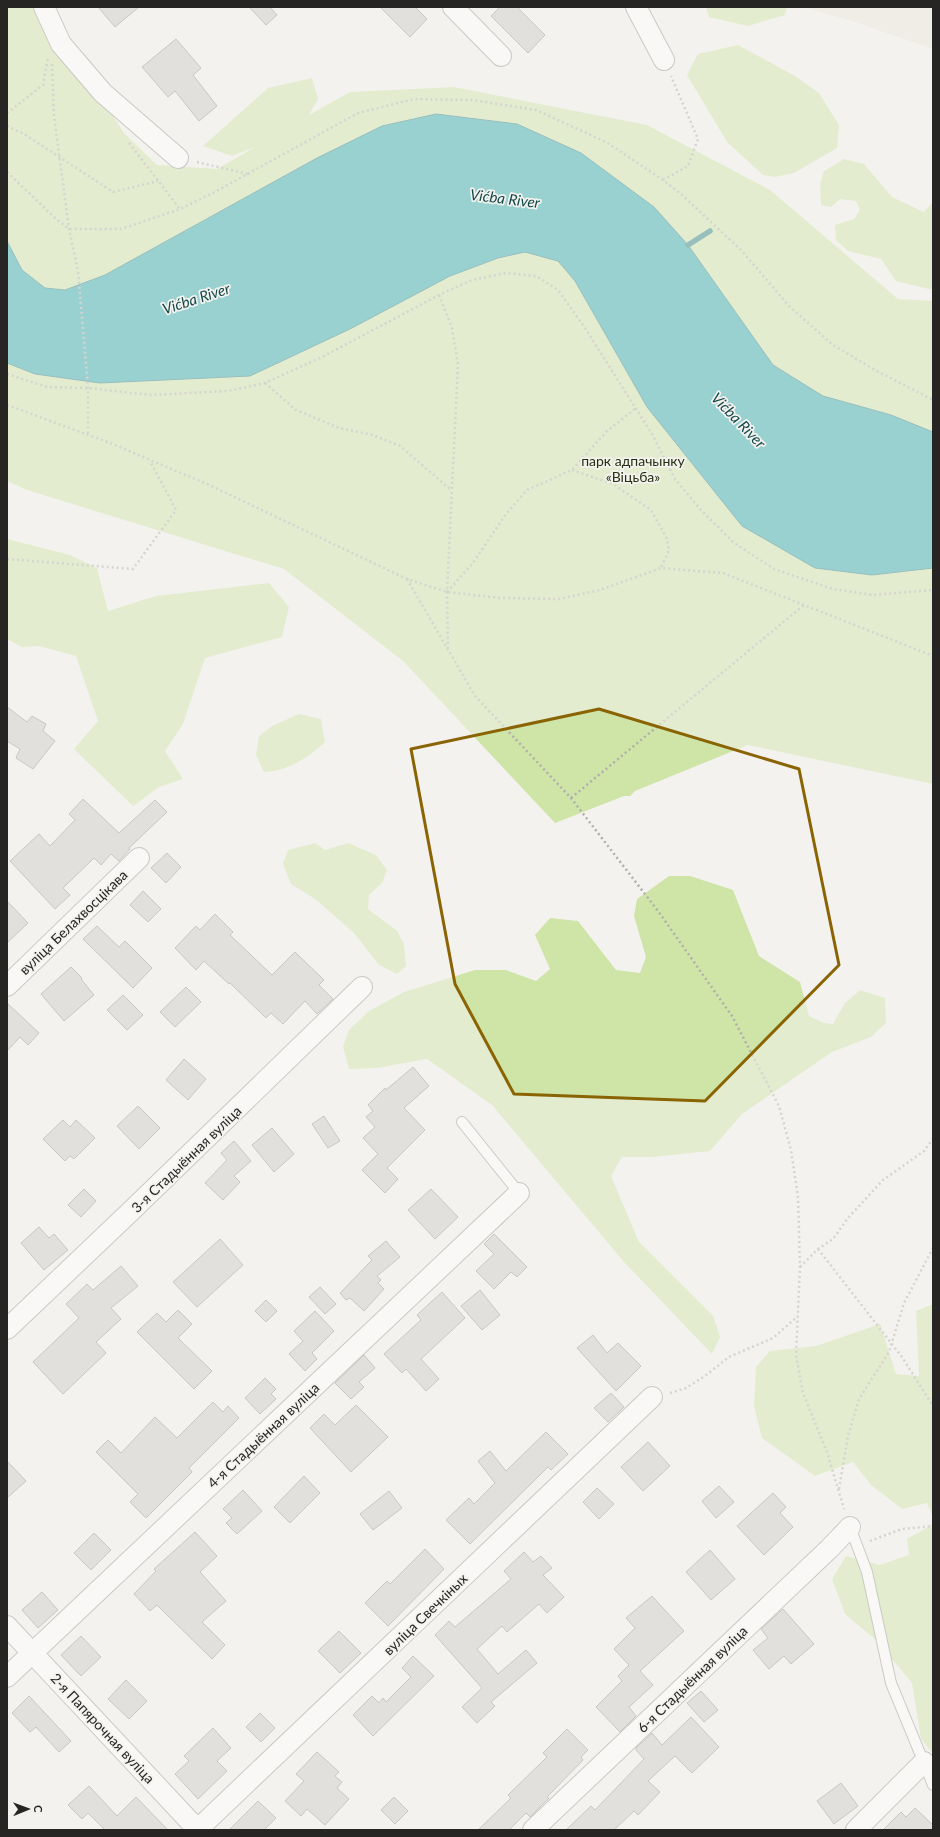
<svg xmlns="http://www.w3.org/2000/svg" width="940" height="1837" font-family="Lato,sans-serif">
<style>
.built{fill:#ebe5db}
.green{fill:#cee5a7}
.water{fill:#2aa9ab;stroke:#298182}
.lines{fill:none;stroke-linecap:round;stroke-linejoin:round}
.stream{stroke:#298182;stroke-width:5.5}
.building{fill:#cdcac7;stroke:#94918f}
.lane-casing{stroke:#989793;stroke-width:12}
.street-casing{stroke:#989793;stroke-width:22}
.path{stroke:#b1afad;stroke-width:2.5;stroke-dasharray:2 3;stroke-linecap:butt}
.lane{stroke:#fff;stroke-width:10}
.street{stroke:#fff;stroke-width:20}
.marked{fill:none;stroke:#8a6403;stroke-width:3;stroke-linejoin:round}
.labels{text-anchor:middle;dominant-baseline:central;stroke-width:3.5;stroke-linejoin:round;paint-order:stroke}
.park-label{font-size:14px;fill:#263110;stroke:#f4f2ef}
.street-label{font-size:14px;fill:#262524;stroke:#f4f2ef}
.water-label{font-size:15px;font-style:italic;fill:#134849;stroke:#f4f2ef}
</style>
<rect width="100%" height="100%" fill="#f4f2ef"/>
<path class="built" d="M802,7H933V49L849,20Z"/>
<path class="green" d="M7,7H42L124,133L157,165L217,169L255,147L232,156L203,146L268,88L312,78L318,99L309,115L350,92L454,87L647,125L770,190L898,299L933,301V784L748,745L635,791L630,796H624L555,823L403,661L284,569L27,490L7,481Z
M706,7H787L785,15L748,26L709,17Z
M738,45L795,76L819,93L839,125L837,148L794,173L775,177L763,175L727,142L687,75L698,54Z
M844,159L864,164L892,197L924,212L933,202V290L896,281L881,259L848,251L836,240L835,225L854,219L860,210L856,201L840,199L831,207L821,205L820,184L824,171Z
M7,539L70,555L97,568L108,611L156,596L269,583L289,607L282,637L205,658L183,724L165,751L183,779L159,787L133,806L74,749L98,721L76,656L39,646L22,647L7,639Z
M299,714L321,719L325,742C308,758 288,771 264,772L256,755L259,736L272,726Z
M315,843L325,850L348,843L376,855L387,870L382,883L369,895L368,909L397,931L404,944L406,966L397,974L379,965L354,933L315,899L291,884L283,864L288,850Z
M669,876H690L733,890L759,956L800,982L809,1016L824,1023L833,1024L845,1003L860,990L885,998L886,1023L871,1037L832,1052L742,1114L710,1151L653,1157H622L611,1176L639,1242L713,1316L720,1337L712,1354L624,1262L492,1105L427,1059L377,1068L349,1069L343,1047L349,1030L369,1011L404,992L475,970H506L536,981L550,969L535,935L550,918L578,921L616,970L640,973L646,957L634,916L637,899Z
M933,1304V1518L927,1503L902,1509L871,1485L853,1462L815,1476L762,1438L754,1406L756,1367L770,1351L816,1346L880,1324L896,1374L919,1376L916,1311Z
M933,1524V1754L921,1739L912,1683L876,1640L845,1614L832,1579L846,1556L880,1565L909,1555L907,1539Z"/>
<path class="water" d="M436,114L517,124L581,153L654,207L688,245L773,365L823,396L891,415L933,432V568L872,575L815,568L742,526L647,407L575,281L558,261L525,252L498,258L450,276L350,329L250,376L100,383L35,374L7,363V241L22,270L45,288L65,290L105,275L317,158L382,126Z"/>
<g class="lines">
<path class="stream" d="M688,245L710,231"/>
</g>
<path class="building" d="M98,7H139L115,27Z
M249,7H270L277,15L266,25Z
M380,7H415L427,19L410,37Z
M500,7H517L545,35L528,53L491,16Z
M176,39L201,68L193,75L217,106L199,121L175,91L168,97L142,67Z
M7,707L27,722L32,716L46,724L43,731L55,741L33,769L16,758L20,749L7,741Z
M83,799L119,833L155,800L167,812L129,848L130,849L119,861L111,854L101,865L94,858L63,888L70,895L55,909L10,861L39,834L50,846L75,820L69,814Z
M167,853L181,867L166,883L151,868Z
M143,891L161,909L148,922L130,905Z
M7,901L28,923L7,943Z
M215,914L233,932L230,935L272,975L295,952L324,980L319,985L333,999L317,1014L305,1001L283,1024L271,1013L266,1018L230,983L229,984L204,961L196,970L175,948L196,926L200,930Z
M97,926L119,947L125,941L152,968L133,988L83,939Z
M71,967L82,978L81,979L94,995L64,1021L41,994Z
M186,987L201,1002L175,1027L160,1012Z
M123,995L143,1015L127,1030L107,1010Z
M7,1003L39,1033L28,1045L20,1037L7,1051Z
M184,1059L206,1079L188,1100L166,1080Z
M413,1067L429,1086L404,1108L425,1130L387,1168L398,1179L385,1193L362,1170L378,1154L363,1138L375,1127L366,1117L373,1111L368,1105L385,1088L386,1090Z
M138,1106L160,1128L139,1149L117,1126Z
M324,1116L340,1141L328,1148L312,1124Z
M63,1120L70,1127L76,1120L95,1138L74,1159L70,1156L65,1161L43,1139Z
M272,1128L294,1154L274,1172L252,1145Z
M234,1141L251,1161L234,1176L240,1182L223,1200L205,1183L227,1160L221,1153Z
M84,1189L96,1201L81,1217L68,1205Z
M431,1189L458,1217L435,1239L408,1210Z
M39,1227L49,1238L54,1234L68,1250L44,1270L21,1243Z
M494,1234L527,1267L517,1277L511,1272L494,1289L476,1271L494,1254L484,1244Z
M220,1239L243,1265L197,1307L173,1282Z
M386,1241L400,1257L377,1276L381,1280L378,1283L384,1289L364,1311L350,1298L346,1300L340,1293L372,1260L368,1256Z
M121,1266L138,1286L111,1308L121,1319L96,1342L106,1353L63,1394L33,1362L79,1318L66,1304L87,1284L93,1290Z
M320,1287L336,1304L325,1314L309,1297Z
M480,1290L500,1315L482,1330L461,1306Z
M442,1292L465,1318L421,1359L439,1379L426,1391L406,1369L402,1373L384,1354L421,1320L417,1315Z
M266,1300L277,1311L266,1322L255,1311Z
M178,1310L192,1324L178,1338L212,1371L194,1389L137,1332L157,1313L166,1322Z
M315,1311L334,1331L312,1353L317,1359L305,1371L289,1354L303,1341L294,1331Z
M593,1335L607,1353L618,1343L641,1366L616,1391L577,1348Z
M364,1355L375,1368L359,1382L364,1387L351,1399L335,1383Z
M265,1378L276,1389L271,1394L276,1399L260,1414L245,1398Z
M611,1393L624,1407L608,1422L594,1408Z
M213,1402L223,1412L228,1406L239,1418L189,1468L192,1472L146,1518L130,1502L138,1494L96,1452L108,1440L121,1453L155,1417L177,1438Z
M356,1405L388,1437L351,1472L310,1428L324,1414L335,1425Z
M546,1432L568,1454L551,1470L548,1467L470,1544L446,1520L469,1498L474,1504L495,1483L478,1461L490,1451L506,1471Z
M648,1442L670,1466L643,1491L621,1467Z
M7,1461L26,1481L7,1498Z
M304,1476L320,1493L290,1523L274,1507Z
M719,1486L734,1502L716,1518L702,1501Z
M597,1488L614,1504L599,1519L583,1502Z
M243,1490L262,1511L237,1534L226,1523L232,1518L223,1509Z
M389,1491L402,1508L373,1530L360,1514Z
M773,1493L786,1507L780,1513L793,1527L764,1555L737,1526Z
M195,1532L217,1556L200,1572L226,1601L202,1622L225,1645L212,1659L157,1605L150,1611L134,1594L156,1571L154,1569Z
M94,1533L111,1550L91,1570L74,1553Z
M425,1549L444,1569L388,1626L365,1603L387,1581L390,1584Z
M710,1550L735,1579L711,1600L686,1572Z
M524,1552L533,1562L541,1556L552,1568L543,1575L564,1597L547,1613L539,1604L507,1632L502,1626L477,1649L498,1674L526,1650L537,1663L491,1702L495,1706L477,1723L462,1707L482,1688L435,1635L449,1621L455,1627L511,1579L504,1571Z
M42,1592L58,1610L38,1628L22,1610Z
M652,1596L684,1631L640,1671L653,1685L629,1707L636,1716L620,1732L596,1707L622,1681L618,1676L629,1665L614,1649L635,1628L626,1618Z
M783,1609L814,1644L791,1664L784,1656L769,1669L753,1650L768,1638L761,1629Z
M339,1631L361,1653L340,1673L318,1651Z
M81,1636L101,1657L81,1676L61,1655Z
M413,1656L434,1676L373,1736L353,1715L372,1696L379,1703L383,1698L386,1702L411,1677L402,1668Z
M126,1680L147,1701L129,1719L108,1699Z
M701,1691L718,1710L704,1722L687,1703Z
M29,1696L71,1741L59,1752L36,1727L30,1732L12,1713Z
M260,1713L275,1728L261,1742L246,1727Z
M691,1717L719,1747L692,1773L675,1756L648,1781L660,1792L638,1815L634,1811L614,1830H566L591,1806L595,1810L644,1759L636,1750V1748L652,1733L662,1745Z
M213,1728L231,1748L217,1761L227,1771L198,1799L175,1774L189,1761L184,1756Z
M567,1729L588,1750L581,1757L583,1760L547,1797L549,1798L530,1817L526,1813L509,1830H478L511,1798L508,1795L547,1757L543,1753Z
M317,1752L339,1772L335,1776L342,1782L337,1788L349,1799L325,1825L307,1809L301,1816L285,1801L304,1781L296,1774Z
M841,1783L858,1806L834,1824L817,1801Z
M89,1786L117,1816L136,1797L168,1830H103L104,1829L88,1813L82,1819L68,1805Z
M394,1797L408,1811L395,1824L381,1810Z
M258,1801L276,1818L264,1830H229Z
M915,1808L933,1825V1830H883L901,1812L906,1817Z"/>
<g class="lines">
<g class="lane-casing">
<path id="lane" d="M462,1122L519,1193
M850,1527L867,1572L891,1683L933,1785"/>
</g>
<g class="street-casing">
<path id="street" d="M44,7L61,44L103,93L178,158
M453,7L501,56
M636,7L664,60
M7,986L139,858
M7,1329L129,1213L362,987
M7,1626L198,1830
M7,1677L519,1193
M197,1830L652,1397
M533,1830L829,1549L850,1527
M856,1830L924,1762"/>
</g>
<path class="path" d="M52,64L54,116L69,229L78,271L88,388V435
M7,113L43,85L48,58
M7,126L24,134L113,192L158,181
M129,143L180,209
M197,162L248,174
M7,172L55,218L69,229H121L180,209L213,193L358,113L414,99L472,100L536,110L606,142L663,180L681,194L742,251L789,306L833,345L875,370L933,400
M663,180L688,166L698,139L671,76
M439,295L452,328L458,364L447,592L448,648
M7,374L47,387L88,388L150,395L228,391L265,383L324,356L439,295L472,280L506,273L536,276L558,290L585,328L652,434L675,479L701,510L733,542L774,569L833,589L873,595L933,590
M265,383L296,410L339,428L373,435L400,446L451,490
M7,405L110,443L207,484L407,579L447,592L501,598L559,599L600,590L661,568L723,573L933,656
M572,470L613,484L651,510L667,539L669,550L661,568
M7,559L133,569L176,510L150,461
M407,579L475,696L571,798L658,911L732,1016L779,1106L791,1150L798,1197L800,1267L796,1355L803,1393L827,1452L844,1509
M447,592L473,563L506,514L527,490L572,470L606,432L635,409
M571,798L804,605
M818,1249L902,1357L933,1406
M800,1267L818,1249L833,1239L848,1218L883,1180L924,1151L933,1139
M670,1393L686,1388L705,1376L729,1357L773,1338L798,1316
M839,1489L848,1436L859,1399L889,1352L904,1303L933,1248
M870,1541L902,1529L933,1526"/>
<use href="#lane" class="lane"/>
<use href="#street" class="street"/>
</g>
<path d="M0 0H940V1837H0ZM599,709L799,769L839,965L705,1101L514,1094L455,984L411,749Z" fill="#f4f2ef" fill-opacity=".55" fill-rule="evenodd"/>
<path class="marked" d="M599,709L799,769L839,965L705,1101L514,1094L455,984L411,749Z"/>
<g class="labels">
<g class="park-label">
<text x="633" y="460">парк адпачынку<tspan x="633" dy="16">«Віцьба»</tspan></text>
</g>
<g class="street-label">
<text transform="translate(73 922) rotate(-44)">вуліца Белахвосцікава</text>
<text transform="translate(186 1159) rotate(-44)">3-я Стадыённая вуліца</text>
<text transform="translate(263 1435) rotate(-43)">4-я Стадыённая вуліца</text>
<text transform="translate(425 1614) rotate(-44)">вуліца Свечкіных</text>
<text transform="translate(692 1679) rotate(-44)">6-я Стадыённая вуліца</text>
<text transform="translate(103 1728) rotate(47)">2-я Папярочная вуліца</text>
</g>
<g class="water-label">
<text transform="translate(505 198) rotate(7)">Vićba River</text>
<text transform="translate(196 298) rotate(-18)">Vićba River</text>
<text transform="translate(739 420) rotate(46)">Vićba River</text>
</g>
</g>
<rect width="940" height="1837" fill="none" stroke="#262524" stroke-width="16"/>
<g transform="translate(28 1809) rotate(89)" stroke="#f4f2ef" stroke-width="3" paint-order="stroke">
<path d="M0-3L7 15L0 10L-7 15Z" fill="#262524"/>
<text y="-6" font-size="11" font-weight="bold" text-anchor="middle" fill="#262524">С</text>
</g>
</svg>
